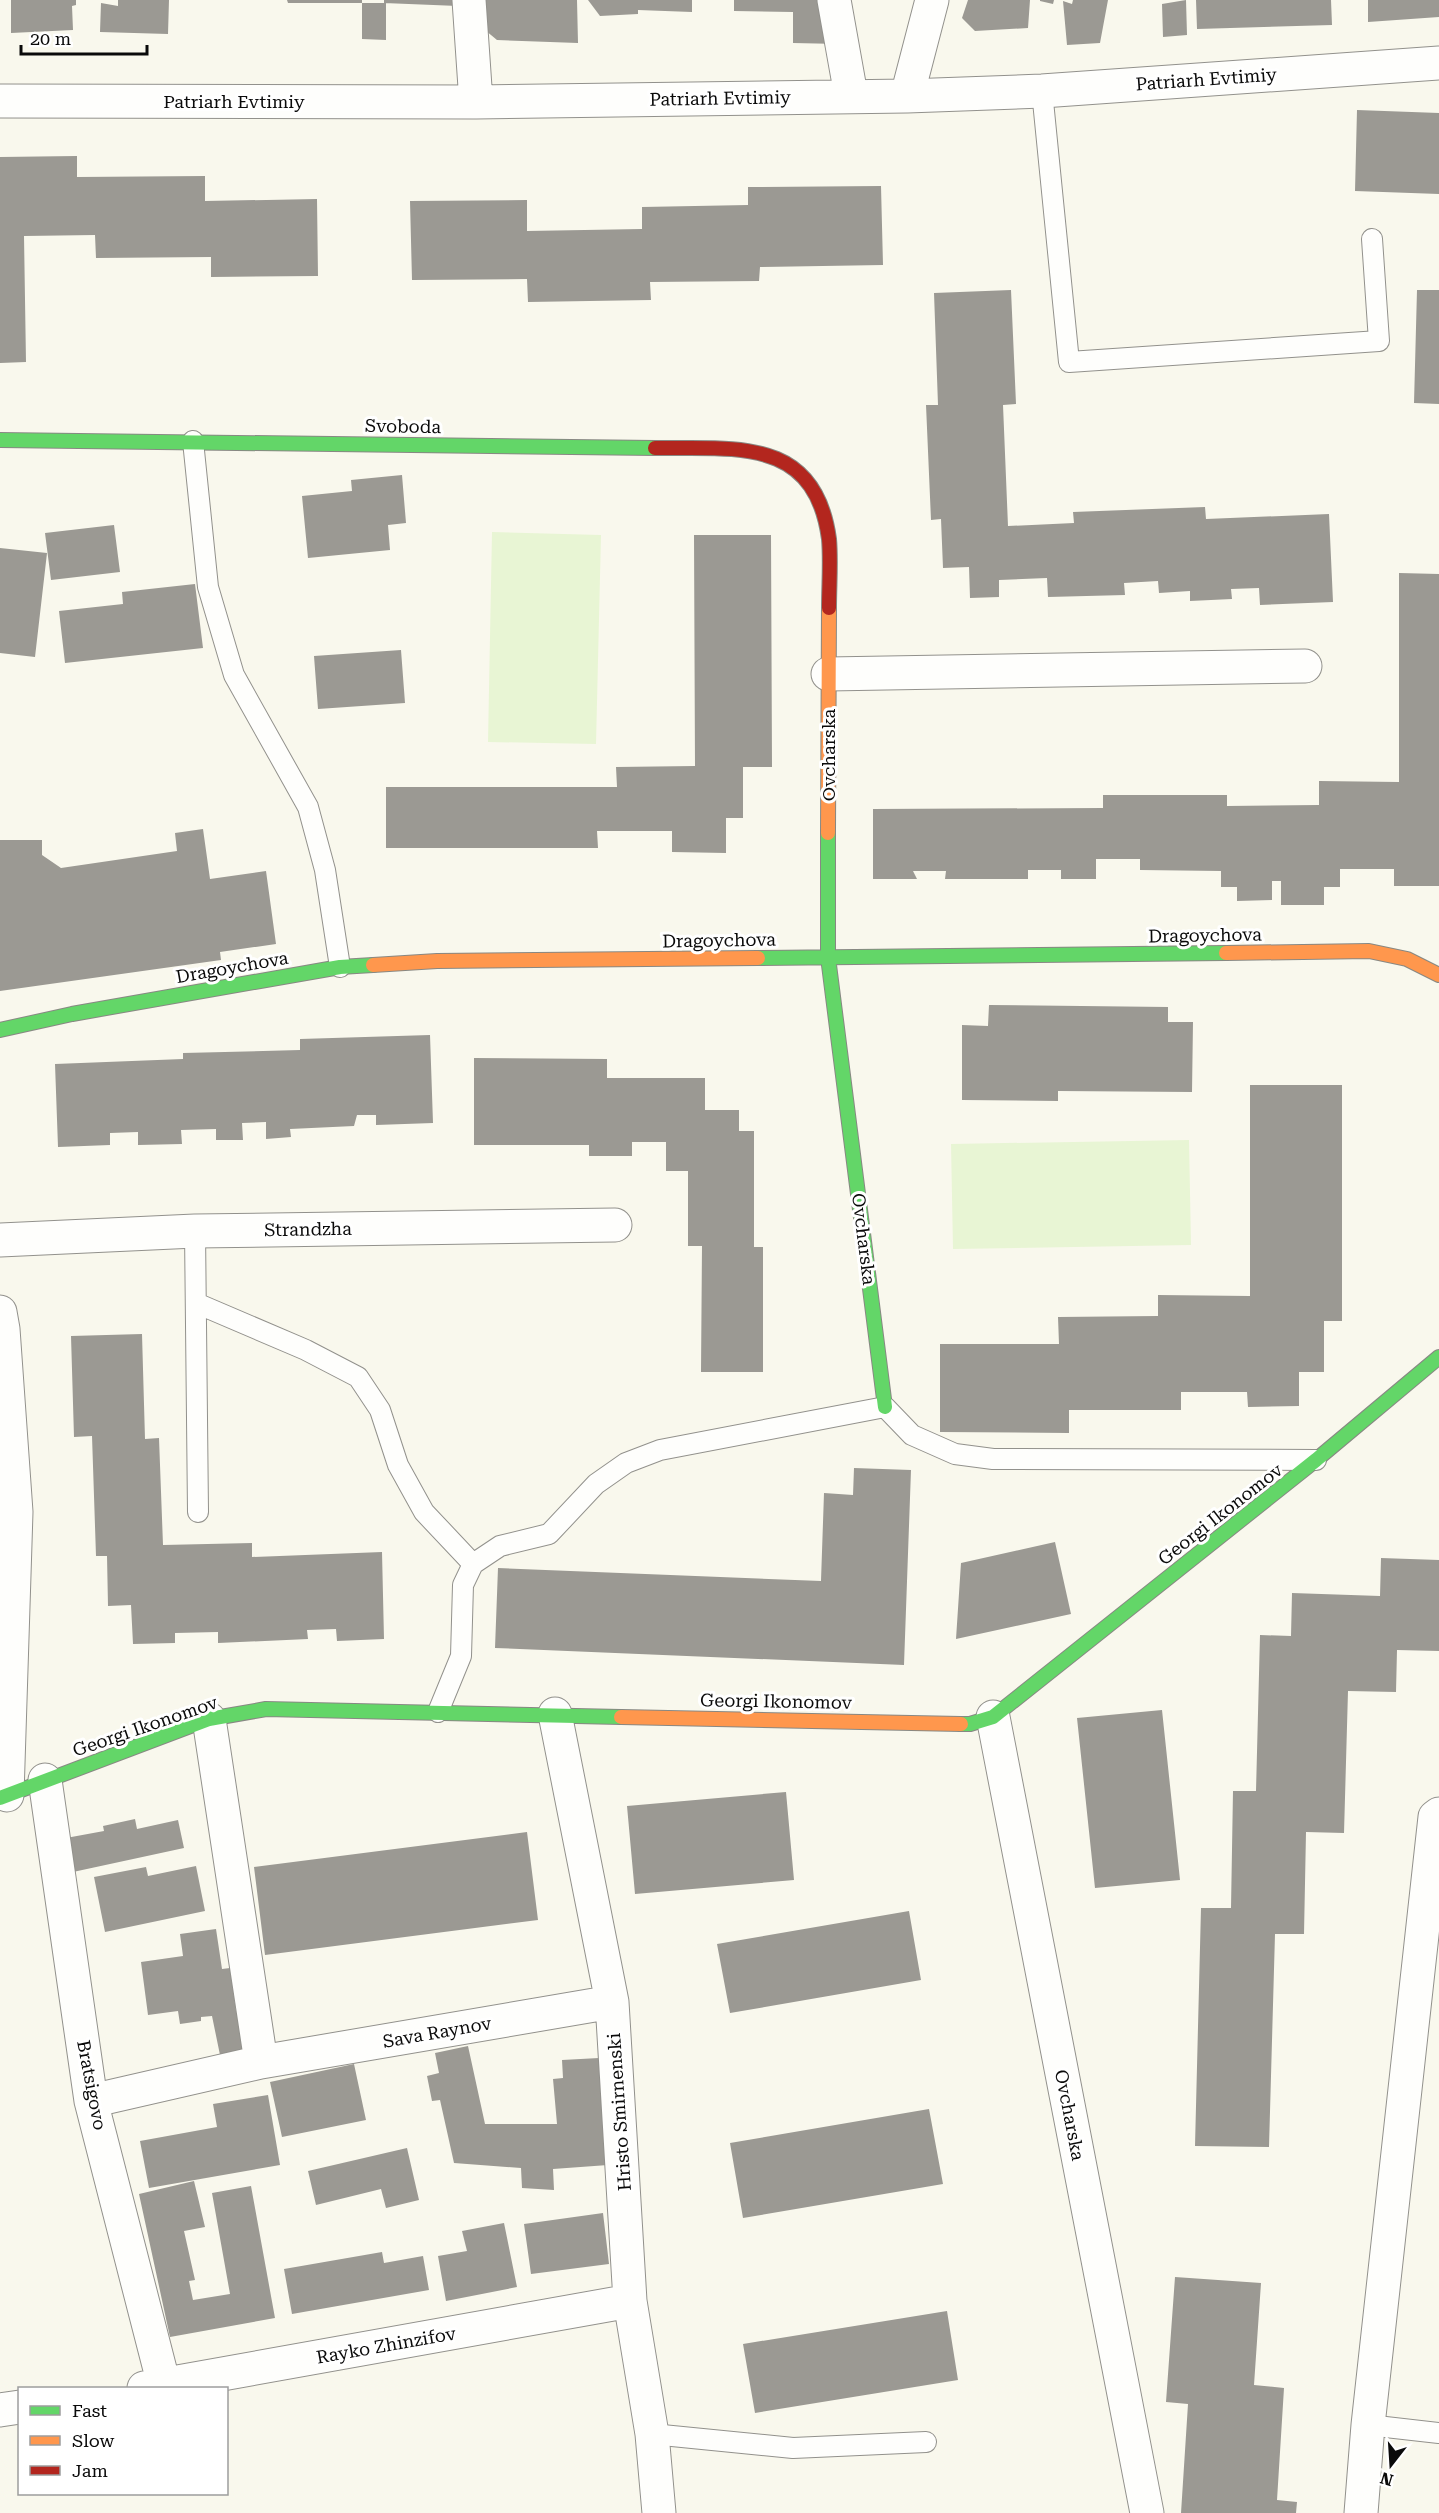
<svg xmlns="http://www.w3.org/2000/svg" width="1439" height="2513" font-family="'Roboto Serif',serif">
<style>
.pitch{fill:#e8f5d4}
.building{fill:#9b9993}
.lines{fill:none;stroke-linecap:round;stroke-linejoin:round}
.lane-casing{stroke:#92918c;stroke-width:22}
.street-casing{stroke:#92918c;stroke-width:35}
.fast-casing{stroke:#888883;stroke-width:16}
.slow-casing{stroke:#888883;stroke-width:16}
.jam-casing{stroke:#888883;stroke-width:16}
.lane{stroke:#fefefc;stroke-width:20}
.street{stroke:#fefefc;stroke-width:33}
.fast{stroke:#63d668;stroke-width:14}
.slow{stroke:#ff974d;stroke-width:14}
.jam{stroke:#b3261e;stroke-width:14}
.labels{text-anchor:middle;dominant-baseline:central;stroke-width:6;stroke-linejoin:round;paint-order:stroke}
.street-label{font-size:18px;fill:#0a0a0a;stroke:#fff}
</style>
<rect width="100%" height="100%" fill="#f9f8ed"/>
<path class="pitch" d="M492,532L601,535L596,744L488,742Z
M1189,1140L1191,1245L953,1249L951,1144Z"/>
<path class="building" d="M11,0H76V5L72,6L73,30L11,33Z
M118,0H169L168,34L100,32L101,3L118,6Z
M287,0H362V3H288Z
M384,0H463L458,6L384,3Z
M485,0H577L578,43L497,40L485,30Z
M588,0H692V12L638,10V14L600,16Z
M734,0H829L819,12L834,13L840,44L793,43V12L734,11Z
M968,0H1030L1028,28L975,31L962,18Z
M1040,0H1054L1053,4L1040,1Z
M1073,0H1108L1100,43L1067,45L1063,1L1072,4Z
M1186,0L1187,35L1163,37L1162,4Z
M1196,0H1331L1332,25L1197,29Z
M1368,0H1439V17L1368,22Z
M362,3H386V40L362,39Z
M1357,110L1439,113V194L1355,191Z
M77,156V177L205,176V201L317,199L318,276L211,277V257L96,258L95,235L24,236L26,362L0,363V157Z
M881,186L883,265L760,267L759,281L650,282L651,300L528,302L527,279L412,280L410,201L527,200V231L642,229V207L748,205V187Z
M1011,290L1016,404L1003,405L1008,526L1074,523L1073,512L1205,507L1206,519L1329,514L1333,602L1260,605L1259,588L1231,589L1232,599L1190,601V591L1159,593L1158,581L1124,583L1125,595L1048,597L1047,578L999,580V597L970,598L969,567L943,568L941,519L931,520L926,405H938L934,293Z
M1417,290H1439V404L1414,403Z
M402,475L406,523L388,525L390,550L308,558L302,496L352,491L351,480Z
M114,525L120,572L51,580L45,533Z
M694,535H771L772,767H743V818H726V853L672,852V831H597L598,848H386V787H617L616,767L695,766Z
M0,548L47,553L35,657L0,653Z
M1399,573L1439,574V886H1394V869H1340V887H1324V905H1281V881H1272V900L1237,901V887H1221V871L1140,870V859H1096V879H1061V870H1028V879H945L946,871H913L917,879H873V809L1103,808V795H1227V806L1319,805V781L1399,782Z
M195,584L203,648L65,663L59,611L123,604L122,592Z
M401,650L405,703L318,709L314,656Z
M203,829L210,879L266,871L276,944L220,952L221,960L0,991V840H42V855L61,868L177,851L175,833Z
M989,1005L1168,1007V1022H1193L1192,1092L1058,1091V1101L962,1100V1025L988,1026Z
M430,1035L433,1123L376,1125V1115H357L354,1126L290,1129L291,1137L266,1139V1122L242,1123L243,1140H216V1129L181,1130L182,1144L138,1145V1132L110,1133V1145L58,1147L55,1064L183,1059V1053L300,1050V1039Z
M474,1058L607,1059V1078H705V1110H739V1131H754V1247H763V1372H701L702,1246H688V1171H666V1142H632V1156H589V1145H474Z
M1250,1085H1342V1321H1324V1372H1299V1406L1248,1407L1247,1392H1181V1410H1069V1433L940,1432V1344H1059L1058,1317L1158,1316V1295L1250,1296Z
M142,1334L145,1439L159,1438L163,1545L252,1543V1557L382,1552L384,1639L337,1641L336,1629L307,1630L308,1639L218,1643V1632L175,1633V1643L133,1644L131,1605L108,1606L107,1556H96L92,1436L74,1437L71,1336Z
M854,1468L911,1470L904,1665L495,1648L498,1568L821,1581L824,1493L853,1495Z
M1055,1542L1071,1614L956,1639L961,1563Z
M1381,1558L1439,1560V1651L1397,1650L1396,1692L1348,1691L1344,1833L1306,1832L1304,1934H1275L1269,2147L1195,2146L1201,1908H1231L1233,1791H1256L1260,1635L1291,1636L1292,1593L1380,1596Z
M1162,1710L1180,1880L1095,1888L1077,1718Z
M786,1792L794,1880L635,1894L627,1806Z
M135,1819L137,1829L178,1820L184,1848L73,1872L66,1838L104,1831L103,1826Z
M527,1832L538,1920L265,1955L254,1867Z
M196,1866L205,1911L105,1932L94,1877L146,1867L148,1876Z
M909,1911L921,1980L730,2013L717,1944Z
M216,1929L222,1969L230,1968L236,2011L245,2009L253,2049L220,2055L212,2016L201,2017V2021L180,2024L178,2011L148,2015L141,1962L183,1956L180,1934Z
M468,2046L485,2124H557L553,2079L563,2078L562,2060L599,2058L608,2165L553,2169L554,2190L522,2188L521,2168L454,2163L440,2100L432,2101L427,2076L439,2073L435,2053Z
M354,2064L366,2120L282,2137L270,2082Z
M268,2095L280,2165L149,2188L140,2141L217,2127L213,2104Z
M929,2109L943,2184L743,2218L730,2143Z
M407,2148L419,2200L386,2208L381,2189L316,2205L308,2171Z
M194,2181L205,2227L184,2231L195,2280L189,2281L193,2300L230,2294L212,2193L251,2186L275,2318L170,2337L139,2194Z
M603,2213L609,2264L531,2274L524,2224Z
M504,2223L517,2287L446,2301L438,2256L467,2251L462,2231Z
M382,2252L384,2263L423,2256L429,2290L292,2314L284,2269Z
M1175,2277L1261,2283L1254,2385L1284,2388L1277,2500L1297,2502L1296,2513H1181L1188,2404L1166,2402Z
M947,2311L958,2380L755,2413L743,2344Z"/>
<g class="lines">
<g class="lane-casing">
<path id="lane" d="M1042,91L1069,362L1379,341L1372,239
M193,441L208,587L234,675L308,807L325,870L340,967
M195,1231L198,1512
M196,1303L306,1350L358,1377L380,1410L398,1465L424,1512L473,1564
M438,1712L461,1656L463,1585L473,1564L500,1546L549,1534L596,1484L626,1463L660,1450L885,1407L912,1435L955,1454L993,1459L1316,1460
M1368,2425L1439,2433
M652,2434L793,2448L926,2442"/>
</g>
<g class="street-casing">
<path id="street" d="M469,0L476,102
M834,0L851,95
M907,96L932,0
M0,101L476,102L907,96L1042,91L1439,63
M828,674L1305,666
M0,1240L195,1231L615,1225
M0,1312L3,1329L16,1512L7,1795
M555,1714L612,2002L630,2301L652,2434L659,2513
M993,1717L1147,2513
M209,1719L261,2062
M45,1780L91,2101L164,2385
M91,2101L261,2062L612,2002
M144,2388L630,2301
M0,2410L20,2407
M1361,2513L1368,2425L1435,1817L1439,1814"/>
</g>
<g class="fast-casing">
<path id="fast" d="M0,440L655,448
M828,833V957L885,1407
M758,958L1226,953
M0,1030L72,1014L340,967L373,965
M961,1724H970L993,1717L1316,1460L1439,1357
M0,1798L209,1719L266,1709L621,1717"/>
</g>
<g class="slow-casing">
<path id="slow" d="M828,833L829,608
M1226,953L1369,951L1407,959L1439,975
M373,965L437,961L758,958
M621,1717L961,1724"/>
</g>
<g class="jam-casing">
<path id="jam" d="M655,448C735,449 815,436 829,539C831,561 829,585 829,608"/>
</g>
<use href="#lane" class="lane"/>
<use href="#street" class="street"/>
<use href="#fast" class="fast"/>
<use href="#slow" class="slow"/>
<use href="#jam" class="jam"/>
</g>
<g class="labels">
<g class="street-label">
<text transform="translate(1206 79) rotate(-4)">Patriarh Evtimiy</text>
<text transform="translate(720 98) rotate(-1)">Patriarh Evtimiy</text>
<text x="234" y="101">Patriarh Evtimiy</text>
<text transform="translate(403 426) rotate(1)">Svoboda</text>
<text transform="translate(828 755) rotate(-90)">Ovcharska</text>
<text transform="translate(1205 935) rotate(-1)">Dragoychova</text>
<text transform="translate(719 940) rotate(-1)">Dragoychova</text>
<text transform="translate(232 967) rotate(-10)">Dragoychova</text>
<text transform="translate(308 1229) rotate(-1)">Strandzha</text>
<text transform="translate(864 1239) rotate(83)">Ovcharska</text>
<text transform="translate(1220 1514) rotate(-38)">Georgi Ikonomov</text>
<text transform="translate(776 1701) rotate(1)">Georgi Ikonomov</text>
<text transform="translate(145 1726) rotate(-19)">Georgi Ikonomov</text>
<text transform="translate(437 2032) rotate(-10)">Sava Raynov</text>
<text transform="translate(92 2085) rotate(79)">Bratsigovo</text>
<text transform="translate(619 2112) rotate(-94)">Hristo Smirnenski</text>
<text transform="translate(1070 2115) rotate(79)">Ovcharska</text>
<text transform="translate(386 2345) rotate(-10)">Rayko Zhinzifov</text>
</g>
</g>
<rect x="18" y="2387" width="210" height="108" fill="#ffffff" stroke="#9d9d9d" stroke-width="1.5"/>
<rect x="30" y="2406" width="30" height="9" fill="#63d668" stroke="#9d9d9d" stroke-width="1.5"/>
<text x="72" y="2417" font-size="18" fill="#0a0a0a">Fast</text>
<rect x="30" y="2436" width="30" height="9" fill="#ff974d" stroke="#9d9d9d" stroke-width="1.5"/>
<text x="72" y="2447" font-size="18" fill="#0a0a0a">Slow</text>
<rect x="30" y="2466" width="30" height="9" fill="#b3261e" stroke="#9d9d9d" stroke-width="1.5"/>
<text x="72" y="2477" font-size="18" fill="#0a0a0a">Jam</text>
<g transform="translate(1391 2465) rotate(197)" stroke="#ffffff" stroke-width="4.5" paint-order="stroke">
<path d="M0-4.5L10 22L0 15L-10 22Z" fill="#0a0a0a"/>
<text y="-9" font-size="16" font-weight="bold" text-anchor="middle" fill="#0a0a0a">N</text>
</g>
<path d="M21 45v9h126v-9" fill="none" stroke="#0a0a0a" stroke-width="3"/>
<text x="30" y="45" font-size="18" fill="#0a0a0a" stroke="#ffffff" stroke-width="4.5" paint-order="stroke">20 m</text>
</svg>
